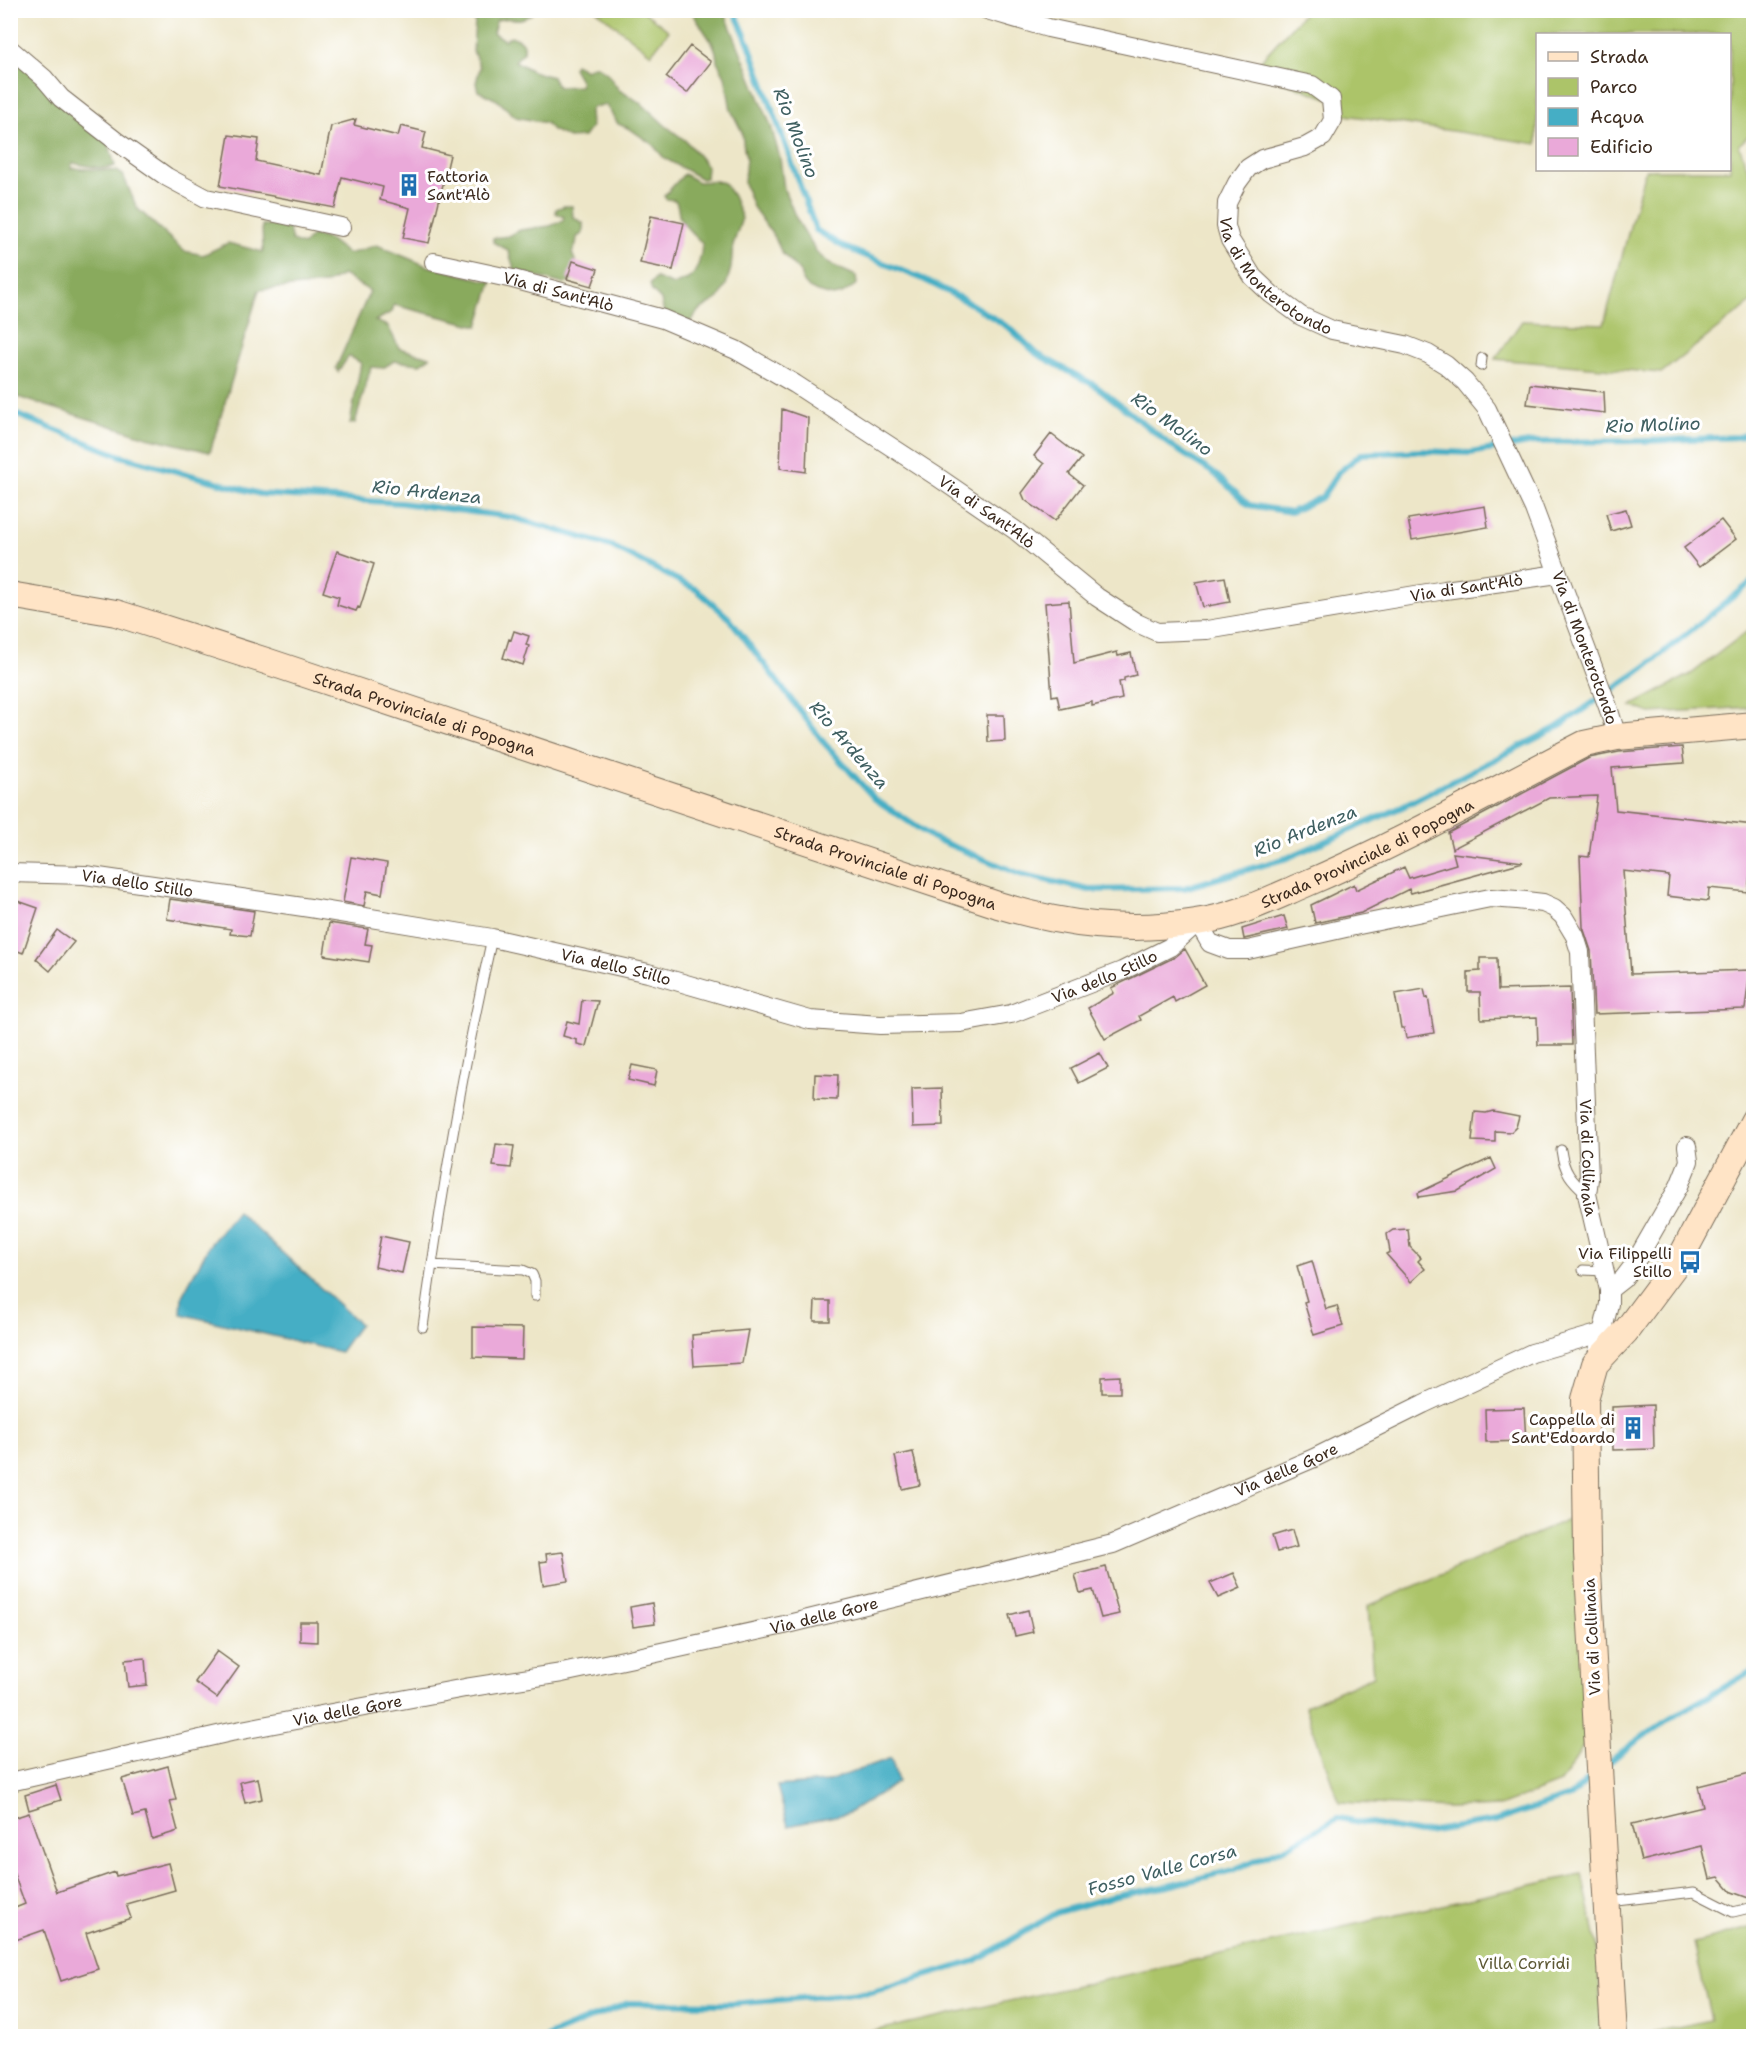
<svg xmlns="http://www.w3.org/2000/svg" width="1764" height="2047" font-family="'Shantell Sans',sans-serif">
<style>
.green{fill:#acc469;stroke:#747744;stroke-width:1.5}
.forest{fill:#89aa5d;stroke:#626a3e;stroke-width:1.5}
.water{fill:#45aec5;stroke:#406c72;stroke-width:1.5}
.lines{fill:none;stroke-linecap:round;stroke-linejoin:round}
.stream{stroke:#45aec5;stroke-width:6}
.building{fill:#eaa9d9}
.lane-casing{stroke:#796c5a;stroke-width:11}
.street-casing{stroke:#796c5a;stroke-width:20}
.secondary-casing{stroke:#796c5a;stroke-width:28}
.lane{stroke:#fff;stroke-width:9}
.street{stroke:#fff;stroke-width:18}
.secondary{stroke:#ffe4c6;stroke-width:26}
.labels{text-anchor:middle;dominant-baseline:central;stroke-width:6;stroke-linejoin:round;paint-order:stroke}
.poi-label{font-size:16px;fill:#3b2a1e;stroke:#fff;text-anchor:end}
.street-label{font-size:16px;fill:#3b2a1e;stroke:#fff}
.park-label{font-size:16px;fill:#5d5834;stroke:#fff}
.water-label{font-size:18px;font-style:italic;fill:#3f5f61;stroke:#fff}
</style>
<rect width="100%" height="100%" fill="#fff"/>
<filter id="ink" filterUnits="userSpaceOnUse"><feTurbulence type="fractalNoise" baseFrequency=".0167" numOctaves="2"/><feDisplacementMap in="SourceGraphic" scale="12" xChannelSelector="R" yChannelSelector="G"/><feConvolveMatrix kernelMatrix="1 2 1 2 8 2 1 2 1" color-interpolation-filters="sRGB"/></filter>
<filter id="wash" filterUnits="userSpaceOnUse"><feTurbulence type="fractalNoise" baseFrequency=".008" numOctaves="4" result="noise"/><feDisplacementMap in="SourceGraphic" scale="24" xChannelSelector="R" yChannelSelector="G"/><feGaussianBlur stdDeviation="1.35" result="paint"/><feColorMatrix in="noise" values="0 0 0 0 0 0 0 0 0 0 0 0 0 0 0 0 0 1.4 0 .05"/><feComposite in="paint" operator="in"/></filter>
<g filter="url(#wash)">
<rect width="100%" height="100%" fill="#ede6c8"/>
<path class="green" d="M597,11H643L669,31L651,54Z
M1306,11H1753V131L1739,145L1753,183V301L1661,373L1495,359L1522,321L1604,324L1645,170H1730V34H1538L1537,144L1333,113L1331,99L1251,71Z
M1753,627V707L1650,713L1631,706L1691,674Z
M1578,1516L1591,1734L1560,1783L1500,1806L1448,1808L1339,1802L1305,1706L1373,1676L1368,1606Z
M1582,1874L1598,1949L1602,2036H851Z
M1753,1927V2036H1635L1711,2020L1694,1943Z"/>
<path class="forest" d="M452,11H532V14C517,25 508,14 496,21L493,33L504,40L511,36L518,39L524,45V52L515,61L532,71L552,77L558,87L580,86L581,82L573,68L575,64L586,70L593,66H597L607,73L619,90L641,103L666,126L686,141L707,166L706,178L702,179L664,158L653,145L630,129L618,124L606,105L593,107L590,110L591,127L584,137L569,138L552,130L546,123L516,117L497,100L478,91L476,83L480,67L473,51L475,21Z
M691,11H724L771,126L780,158L784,189L796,218L817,253L830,264L856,276L857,284L842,294L833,296L817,292L809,288L803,281L800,272L782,253L775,238L753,207L744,183L746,157L744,149L742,132L731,110L725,76L717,61L716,52L713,44Z
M10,55L108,141L115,166C101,171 86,165 72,163L71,168L117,171L123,175L137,208L184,251L203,255L228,243L263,252L262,225H273L289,229L292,241L303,245L313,235L330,240L348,254L377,245L427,266L492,282L478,326L394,305L392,312L375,321L388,326L399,348L430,357L420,364L394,361L383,368L371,367L355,423L350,424L361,363L351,357H348L338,372L336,368L370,291L343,275L325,284L259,290L210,452L147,437L11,395Z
M684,174L698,182L716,181L724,183L733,196L742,218L733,245L731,268L726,285L719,298L698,311L691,322L665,317L661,300L652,291L650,284L656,278L674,285C679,282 683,281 688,279C698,273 702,254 702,243C695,236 687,229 681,220C677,214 680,207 675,200L666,199L664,196Z
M564,206H572L573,217L583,223V231L581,235L577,237L576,245L572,253L578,268L575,279L564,284L515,271L508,250L493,242V238L509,236L520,230L550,226L563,221L564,217L556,213V209Z"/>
<path class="water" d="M237,1211L360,1324L340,1352L181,1314L182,1296L209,1246Z
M891,1758L898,1782L849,1813L788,1826L777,1786L826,1782Z"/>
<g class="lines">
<path class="stream" d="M734,10L749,44L816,230L844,247L923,279L966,301L1011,329L1037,354L1096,386L1173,447L1215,474L1249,505L1291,512L1322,497L1338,473L1361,454L1424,451L1470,453L1535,442L1644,441L1739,437L1754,432
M10,412L121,456L260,494L401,503L511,517L611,546L697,590L729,618L825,744L875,799L933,838L1020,874L1089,890L1184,888L1287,858L1402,807L1556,728L1644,668L1754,580
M1606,1765C1650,1727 1704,1699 1754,1670
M548,2036L628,2003L731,2004L872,1992L975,1961L1058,1912L1111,1897L1168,1886L1233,1870L1286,1847L1338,1818L1420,1833L1495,1821L1570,1796L1592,1777"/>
</g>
<g id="blocks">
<path class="building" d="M690,46L711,62L687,93L666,77Z
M356,119L354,125L398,136L401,126L426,132L422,148L450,155L429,243L403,238L410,208L380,200L383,187L342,177L335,208L220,186L229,135L259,139L256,161L321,175L331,126Z
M651,216L684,223L673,270L640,263Z
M573,261L598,269L592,286L567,279Z
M1530,384L1604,392L1605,413L1527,404Z
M782,409L808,418L806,472L780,468Z
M1051,434L1082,458L1069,474L1083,485L1055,521L1025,500L1022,493L1044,464L1034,456Z
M1485,506L1488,527L1412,540L1408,519Z
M1626,509L1631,525L1611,531L1606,514Z
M1721,520L1736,539L1699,567L1684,548Z
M337,551L374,564L360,608L358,607L356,611L337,605L339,597L323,592Z
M1225,577L1230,602L1203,607L1196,582Z
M1069,601L1074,663L1117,652L1118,656L1131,653L1136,675L1124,678V681L1119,682L1122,699L1092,706V702L1060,709L1057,695L1052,696L1045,603Z
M514,631L529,636L526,645L529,646L523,665L503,658L509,639L511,640Z
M987,715H1004L1005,741L988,742Z
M1682,747L1684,763L1612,768L1616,810L1754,825V864H1751L1748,892L1709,888L1708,901L1667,896L1669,876L1623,871L1631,974L1750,970L1745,1009L1594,1014L1591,951L1583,927L1580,856L1589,857L1597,796L1549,798L1452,849L1448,833L1589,758L1619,752Z
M1453,853L1523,862L1411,893L1409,889L1361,913L1315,923L1311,905L1354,884L1356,890L1404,867L1409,878L1456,864Z
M351,857L387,863L382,894L367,891L364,906L343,902Z
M170,899L254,911L250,936L230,934L231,929L167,919Z
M18,901L38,908L23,953L10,948V924Z
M1284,916L1288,929L1244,939L1242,929Z
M329,923L368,929L365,944L372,945L369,962L324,955Z
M57,930L74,942L50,971L36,959Z
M1185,949L1205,985L1175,1002L1173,997L1139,1016L1141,1020L1105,1039L1088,1008L1114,993L1111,988L1175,957Z
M1480,958H1497L1498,990L1570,988L1572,1045H1538L1537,1017L1481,1019L1480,992H1468V972L1480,971Z
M1424,989L1426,998L1428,997L1434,1033L1406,1038L1404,1028H1401L1395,994Z
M582,1000L598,1001L586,1046L577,1044V1040L563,1036L567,1021L579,1024Z
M1100,1053L1108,1068L1079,1083L1071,1068Z
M632,1065L657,1070L654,1086L628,1080Z
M815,1074L838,1075L837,1100L814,1099Z
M942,1088L943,1126L913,1127L912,1089Z
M1493,1111L1519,1116L1516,1127L1511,1132L1495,1131V1142L1472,1141L1475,1112L1486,1113Z
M496,1144L514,1146L511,1168L493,1166Z
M1491,1158L1496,1169L1458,1191L1419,1197L1418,1193Z
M1408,1229L1410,1247L1421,1258L1418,1261L1425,1269L1411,1282L1386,1254L1390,1252L1387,1234L1393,1230Z
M381,1236L409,1242L402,1273L375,1267Z
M1312,1261L1326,1309L1337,1306L1343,1326L1314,1335L1304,1302L1307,1301L1297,1266Z
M815,1301H830V1321H814Z
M473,1327L523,1328L522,1359L473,1357Z
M748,1330L742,1363L694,1366L692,1335Z
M1120,1376V1393H1102V1377Z
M1653,1405L1654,1449L1613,1450L1612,1407Z
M1524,1408L1526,1441L1486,1442L1485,1409Z
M913,1452L920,1485L902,1489L895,1456Z
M1292,1530L1297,1547L1277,1552L1272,1536Z
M563,1552L568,1581L543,1585L540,1562L547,1561L546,1554Z
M1106,1567L1119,1614L1101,1618L1093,1590L1080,1593L1075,1575Z
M1234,1573L1241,1588L1218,1598L1210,1583Z
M652,1603L655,1624L633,1627L630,1607Z
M1028,1610L1033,1632L1015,1636L1009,1615Z
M300,1622H317V1642L300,1641Z
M217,1651L239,1667L217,1698L195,1682Z
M145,1658L147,1685L128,1687L125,1660Z
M168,1766L176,1800L170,1801L178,1831L152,1839L145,1813L133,1816L122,1779Z
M1754,1772V1900L1732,1892L1719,1877L1710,1879L1702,1846L1641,1861L1632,1824L1703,1807L1698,1786Z
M258,1778L262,1799L245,1803L240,1782Z
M56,1785L61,1800L29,1810L25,1795Z
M29,1813L57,1892L115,1872L116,1876L168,1863L175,1890L126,1904L131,1918L86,1933L98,1969L61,1981L44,1930L10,1942V1910L25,1904L10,1863V1819Z"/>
</g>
</g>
<g filter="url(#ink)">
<use href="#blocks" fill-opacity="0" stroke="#796c5a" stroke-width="1.5"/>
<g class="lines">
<g class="lane-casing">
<path id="lane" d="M1481,366L1482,358
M1561,1150C1564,1172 1571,1180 1587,1194
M432,1265L523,1270L532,1274L535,1281V1296
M1583,1270L1605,1271
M423,1327C441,1197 463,1066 492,938
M1609,1902L1694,1892L1733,1912L1754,1907"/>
</g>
<g class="street-casing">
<g id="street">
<path id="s1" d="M987,10L1048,28L1312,85L1331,99L1333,120L1323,137L1305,147L1262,159L1248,168L1237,183L1227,203L1226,226L1230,240L1253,277L1271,294L1301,316L1332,330L1405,345L1428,354L1446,365L1465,382L1487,409L1534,509L1608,707L1617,737"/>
<path d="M10,49L44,78L61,98L116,141L167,177L206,198L341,227"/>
<path id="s2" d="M434,262L513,279L663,319L736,350L795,384L939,478L1015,530L1097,597L1137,623L1157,632L1207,630L1445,590L1558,574"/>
<path id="s3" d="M10,873L85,875L310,908L492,938L648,973L810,1020L880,1025L961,1023L1011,1014L1122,971L1170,947L1198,922L1210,943L1229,950H1248L1359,925L1490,898L1517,900L1543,903L1554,908L1563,916L1575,936L1580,952L1589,1179L1587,1194L1609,1290V1304L1595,1364"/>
<path d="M1609,1290L1623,1279L1633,1266L1679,1186L1689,1161L1687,1146"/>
<path id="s4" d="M10,1782L231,1732L465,1688L562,1673L652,1654L784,1625L1113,1544L1314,1458L1423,1404L1532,1353L1601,1333"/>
</g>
</g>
<g class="secondary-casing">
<g id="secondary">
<path id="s5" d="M10,595L116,613L266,661L998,905C1065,925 1127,933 1196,922C1234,917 1268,900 1303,885C1399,844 1491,792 1584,744L1617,737L1754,725"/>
<path d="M1614,2036L1587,1553L1585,1399L1595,1364L1626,1331L1681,1257L1754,1120"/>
</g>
</g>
<use href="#lane" class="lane"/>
<use href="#street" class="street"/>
<use href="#secondary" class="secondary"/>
</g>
</g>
<defs>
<g id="building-bare" transform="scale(1.8)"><path d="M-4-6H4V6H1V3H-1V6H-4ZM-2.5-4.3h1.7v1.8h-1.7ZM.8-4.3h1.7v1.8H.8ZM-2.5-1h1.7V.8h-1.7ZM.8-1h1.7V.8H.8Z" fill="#1f6fb2" stroke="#fff" stroke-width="2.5" paint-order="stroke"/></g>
<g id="bus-bare" transform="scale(1.8)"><path d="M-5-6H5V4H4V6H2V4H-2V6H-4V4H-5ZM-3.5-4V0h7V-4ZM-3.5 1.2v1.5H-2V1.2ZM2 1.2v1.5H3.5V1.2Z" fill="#1f6fb2" stroke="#fff" stroke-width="2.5" paint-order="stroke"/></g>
</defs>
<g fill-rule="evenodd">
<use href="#building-bare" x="409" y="185"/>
<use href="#bus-bare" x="1690" y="1262"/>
<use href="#building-bare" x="1633" y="1428"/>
</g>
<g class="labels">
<g class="poi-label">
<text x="427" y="176" text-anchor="start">Fattoria<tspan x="427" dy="18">Sant'Alò</tspan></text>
<text x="1672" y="1253">Via Filippelli<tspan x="1672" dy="18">Stillo</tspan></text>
<text x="1615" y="1419">Cappella di<tspan x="1615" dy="18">Sant'Edoardo</tspan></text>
</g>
<g class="street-label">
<text stroke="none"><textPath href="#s1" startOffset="616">Via di Monterotondo</textPath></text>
<text stroke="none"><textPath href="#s2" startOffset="128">Via di Sant'Alò</textPath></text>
<text stroke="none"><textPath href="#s2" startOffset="614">Via di Sant'Alò</textPath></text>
<text stroke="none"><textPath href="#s2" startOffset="1136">Via di Sant'Alò</textPath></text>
<text stroke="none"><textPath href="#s1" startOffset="1137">Via di Monterotondo</textPath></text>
<text stroke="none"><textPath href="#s5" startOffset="432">Strada Provinciale di Popogna</textPath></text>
<text stroke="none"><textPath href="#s5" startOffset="1422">Strada Provinciale di Popogna</textPath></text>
<text stroke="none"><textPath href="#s5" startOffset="918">Strada Provinciale di Popogna</textPath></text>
<text stroke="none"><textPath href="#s3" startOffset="128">Via dello Stillo</textPath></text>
<text stroke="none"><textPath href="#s3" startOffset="614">Via dello Stillo</textPath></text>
<text stroke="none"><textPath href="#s3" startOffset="1118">Via dello Stillo</textPath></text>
<text stroke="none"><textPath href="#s3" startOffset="1862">Via di Collinaia</textPath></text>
<text stroke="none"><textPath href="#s4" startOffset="1317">Via delle Gore</textPath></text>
<text stroke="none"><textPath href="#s4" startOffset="831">Via delle Gore</textPath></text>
<text transform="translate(1592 1637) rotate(-93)">Via di Collinaia</text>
<text stroke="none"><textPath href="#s4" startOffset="345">Via delle Gore</textPath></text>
</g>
<g class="park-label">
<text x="1524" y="1963">Villa Corridi</text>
</g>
<g class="water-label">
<text transform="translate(796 133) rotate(69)">Rio Molino</text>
<text transform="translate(1172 424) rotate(36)">Rio Molino</text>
<text transform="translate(1653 425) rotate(-2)">Rio Molino</text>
<text transform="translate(427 492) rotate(6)">Rio Ardenza</text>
<text transform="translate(849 745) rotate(49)">Rio Ardenza</text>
<text transform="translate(1305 831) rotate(-22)">Rio Ardenza</text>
<text transform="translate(1162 1870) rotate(-15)">Fosso Valle Corsa</text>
</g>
</g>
<rect width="1764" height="2047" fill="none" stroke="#fff" stroke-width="36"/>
<rect x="1536" y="33" width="195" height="138" fill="#ffffff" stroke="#b1aaa5" stroke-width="1.5"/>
<rect x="1548" y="52" width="30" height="9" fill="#ffe4c6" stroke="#b1aaa5" stroke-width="1.5"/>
<text x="1590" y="63" font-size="18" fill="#3b2a1e">Strada</text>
<rect x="1548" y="78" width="30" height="18" fill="#acc469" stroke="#b1aaa5" stroke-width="1.5"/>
<text x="1590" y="93" font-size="18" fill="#3b2a1e">Parco</text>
<rect x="1548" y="108" width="30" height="18" fill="#45aec5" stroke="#b1aaa5" stroke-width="1.5"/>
<text x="1590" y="123" font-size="18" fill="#3b2a1e">Acqua</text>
<rect x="1548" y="138" width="30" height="18" fill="#eaa9d9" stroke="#b1aaa5" stroke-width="1.5"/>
<text x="1590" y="153" font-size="18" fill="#3b2a1e">Edificio</text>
</svg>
